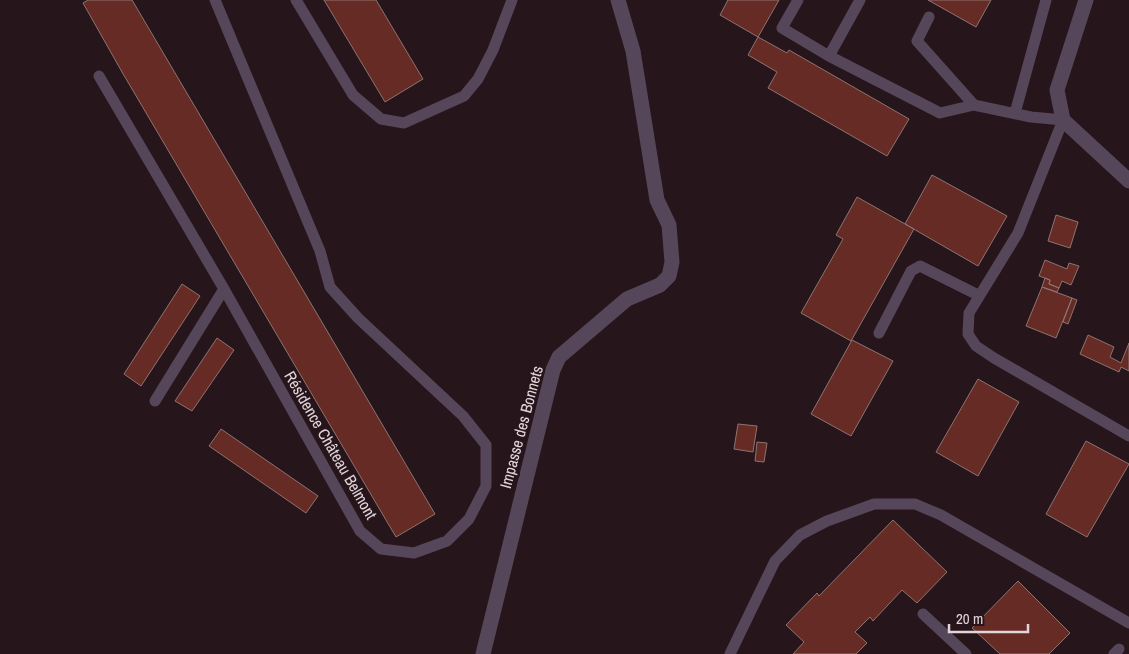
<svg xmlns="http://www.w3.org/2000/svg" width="1129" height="654" font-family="'Archivo Narrow',sans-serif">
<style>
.building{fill:#662b25;stroke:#8d7470}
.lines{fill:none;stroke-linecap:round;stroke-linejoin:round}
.service{stroke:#564659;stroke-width:11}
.minor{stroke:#564659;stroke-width:15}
.labels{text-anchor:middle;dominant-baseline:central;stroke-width:5;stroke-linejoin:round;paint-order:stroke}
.street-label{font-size:16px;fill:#e2d5d9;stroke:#27151c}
</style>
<rect width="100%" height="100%" fill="#27151c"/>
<path class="building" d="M88,0H132L435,514L396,537L122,72L83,3Z
M324,0H376L423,79L385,102Z
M728,0H779L758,37L720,15Z
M928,0H991L976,27Z
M758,37L787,53L789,50L909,119L887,156L768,88L777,72L748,55Z
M932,175L1007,216L978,266L905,224Z
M857,197L914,229L851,341L801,313L843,239L836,235Z
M1056,215L1078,222L1070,248L1048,241Z
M1045,260L1067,269L1069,263L1079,266L1071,285L1062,281L1059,288L1049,284L1050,280L1039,276Z
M1045,278L1050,280L1049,284L1059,288L1057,292L1042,287Z
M182,284L200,296L141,386L124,374Z
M1042,287L1072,298L1056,338L1026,326Z
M1072,298L1077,300L1068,324L1063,322Z
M1088,335L1114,347L1110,357L1121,363L1129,343V371L1121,367L1119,372L1080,354Z
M217,338L234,350L192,411L175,401Z
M852,340L893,361L851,436L811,414Z
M978,379L1019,402L978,476L936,452Z
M738,424L757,426L753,452L734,449Z
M221,429L318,496L306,513L209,446Z
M1086,441L1129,464L1087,537L1046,514Z
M757,442L767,443L764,462L755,461Z
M893,520L947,572L917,603L902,590L873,621L870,617L855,632L867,643L856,654H793L804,642L786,625L817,593L819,596Z
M1018,581L1070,633L1049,654H1000L972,628Z"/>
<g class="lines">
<path class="service" d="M296,0L353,95L381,119L404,123L464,96L478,79L493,50L512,0
M798,0L782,28L829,56
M860,0L829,56L940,113L974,105L1031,117L1063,120L1018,233L969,313L968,334L976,346L994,358L1129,436
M929,17L917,41L974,105
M99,76L224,289L360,531L381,549L414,553L447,541L469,519L486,486V445L463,416L358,318L330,287L320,251L215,0
M1015,113L1046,0
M879,333L911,271L920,266L978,295
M155,401L224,289
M923,614L966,654
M730,654L775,561L800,535L827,521L874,504H915L941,515L1129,623
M1114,654L1119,649"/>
<path class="minor" d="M1086,0L1057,90L1063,120L1129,181
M483,654L553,370L559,357L627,299L660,285L669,276L672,262L669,225L657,200L633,51L618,0"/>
</g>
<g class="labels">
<g class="street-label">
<text transform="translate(521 427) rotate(-75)">Impasse des Bonnets</text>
<text transform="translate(331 445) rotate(60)">Résidence Château Belmont</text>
</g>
</g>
<path d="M949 624v8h79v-8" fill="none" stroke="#e2d5d9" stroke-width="2.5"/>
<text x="956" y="624" font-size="15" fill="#e2d5d9" stroke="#27151c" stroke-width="4" paint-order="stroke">20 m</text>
</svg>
